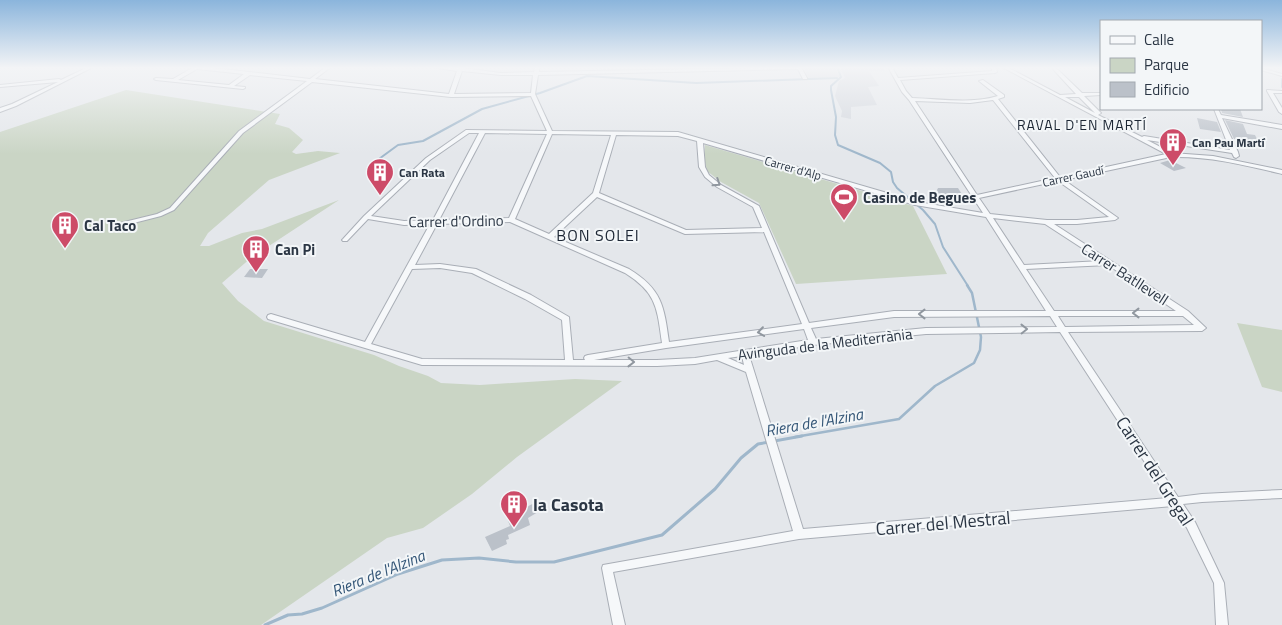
<svg xmlns="http://www.w3.org/2000/svg" width="1282" height="625" font-family="'Titillium Web',sans-serif">
<style>
.built{fill:#d2d6dd}
.green{fill:#cad5c5}
.lines{fill:none;stroke-linecap:round;stroke-linejoin:round}
.stream-far2{stroke:#9fb7cb;stroke-width:2}
.stream-far1{stroke:#9fb7cb;stroke-width:2.5}
.stream{stroke:#9fb7cb;stroke-width:3}
.building{fill:#bbc1c9}
.minor-casing{stroke:#a9aeb6;stroke-width:2}
.minor{fill:#f6f8fa;fill-rule:evenodd}
.oneway{stroke:#90979f}
.labels{text-anchor:middle;dominant-baseline:central;stroke-width:4;stroke-linejoin:round;paint-order:stroke}
.far-poi-label{font-size:12px;font-weight:bold;fill:#2b3644;stroke:#f3f6f8;text-anchor:start}
.far-street-label{font-size:12px;fill:#2b3644;stroke:#f3f6f8}
.far-neighbourhood-label{font-size:14px;letter-spacing:1px;fill:#1d2735;stroke:#f3f6f8}
.poi-label{font-size:15px;font-weight:bold;fill:#2b3644;stroke:#f3f6f8;text-anchor:start}
.street-label{font-size:15px;fill:#2b3644;stroke:#f3f6f8}
.neighbourhood-label{font-size:16px;letter-spacing:1px;fill:#1d2735;stroke:#f3f6f8}
.water-label{font-size:16px;font-style:italic;fill:#355778;stroke:#f3f6f8}
.near-street-label{font-size:18px;fill:#2b3644;stroke:#f3f6f8}
.near-poi-label{font-size:18px;font-weight:bold;fill:#2b3644;stroke:#f3f6f8;text-anchor:start}
</style>
<rect width="100%" height="100%" fill="#e4e7eb"/>
<path class="built" d="M803,67H834L840,77L809,79Z
M840,67H883L886,71H869L879,86L868,87L877,105L851,107V119L841,117L842,111L835,96L839,81L845,78Z"/>
<path class="green" d="M126,90L280,114L275,124L289,128L303,140L292,152L296,154L318,151L340,153L269,180L208,233L200,246H209L242,233L262,229L339,200L252,257L222,283L238,301L264,321L374,355L399,366L428,376L441,383L480,385L575,379L622,381L517,457L472,494L423,528L387,538L261,625H0V132Z
M705,145L913,206L947,274L796,284L759,203L721,182L707,171L704,158Z
M1237,323L1282,330V392L1262,387Z"/>
<g class="lines">
<path class="stream-far2" d="M837,67L841,77L831,86V90L836,117L835,135L838,145L880,163L891,172L893,182L897,188L923,210L935,224L943,247L968,286
M1282,79V87
M368,167L398,145L423,141L482,109L540,93L587,76L696,83L837,78"/>
<path class="stream-far1" d="M795,437L899,419L935,386L974,363L980,350L981,337L972,293L967,285"/>
<path class="stream" d="M265,625L288,615L302,614L322,608L398,574L442,560L479,558L516,562H554L662,535L715,489L741,458L758,444L802,436"/>
</g>
<path class="building" d="M1221,109H1240L1243,117L1222,113Z
M1197,118L1217,122L1221,132L1200,129Z
M1225,120L1243,124L1247,134L1255,135L1259,143L1234,139Z
M1170,160L1186,168L1174,171L1160,163Z
M938,188H958L965,199L951,201L946,198H940L937,190Z
M250,269H268L262,278L244,277Z
M538,501L543,509L528,518L530,525L508,535L509,539L506,540L507,544L492,551L485,537L510,526L507,518L520,514L519,511Z"/>
<g class="lines">
<g class="minor-casing">
<path id="minor" d="M88,67H93L16,106L0,112V108L12,104L58,82L0,87V85L59,79L61,80Z
M192,67H205L310,79L326,67H331L315,79L449,94L457,71L438,68L436,67L458,68L463,67V68L501,73L534,72L535,67H539V72L801,67L807,78V79H803L798,69L538,75L535,94L552,131L678,132L918,202L983,213L909,100L902,92L888,67H892L898,78L992,71V67H996L997,72L995,73L900,80L906,91L912,98C940,99 971,104 998,96L979,81L983,80L1004,95V97L998,99L1060,177L1166,154L1002,67H1007L1060,95L1076,94L1051,67H1055L1082,93H1101V95L1084,96L1101,113L1098,115L1142,137L1144,136L1230,150L1214,109H1218L1221,115L1282,125V129L1222,118L1238,152L1239,156L1236,158L1234,157L1232,153L1147,140L1172,153L1213,156L1282,170V174C1245,165 1209,156 1171,157L1064,180L1118,218L1115,220L1077,224H1054L1188,311L1206,328L1202,331L1068,332L1178,497L1202,494L1282,490V498L1202,502L1183,504L1195,522L1224,583L1228,625H1216L1214,583L1187,528L1173,506L799,539L613,572L625,625H613L602,568L603,565L793,531L746,372L717,360L695,364L657,366L422,365L268,319L267,317L268,315L271,314L365,342L430,224L404,225L368,219L347,241H343L342,240L343,239L364,216L426,158L466,130L547,131L531,96L451,97L312,82L243,133L174,210L161,216L118,227L116,226L115,225L116,224L157,214L170,208L239,131L307,81L250,75L234,86L245,87V88L243,89L156,80L154,79L156,78L173,79L192,68ZM197,69L244,74L229,85L178,80ZM462,71L501,75H533L531,93L454,94ZM1065,97H1079L1095,113ZM993,100L1055,178L977,195L915,101L970,103ZM469,133H479L433,220L404,221L371,216L430,160ZM485,133L547,134L509,218L439,220ZM552,134L611,135L593,193L549,234L515,219ZM616,135L678,136L697,141L699,167L705,177L717,187L753,207L762,228L686,230L599,193ZM703,143L915,205L986,217L1046,311H894L809,323L759,206L721,185L709,175L705,167ZM1058,181L1109,217L1077,220H1047L990,214L979,198ZM597,197L685,234L764,232L802,324L669,342C664,306 662,289 629,269L554,237ZM993,218L1045,224L1102,261L1024,265ZM510,222L625,273C657,293 657,308 662,343L588,355L585,356L584,358L585,360H573L569,317L531,295L476,269L440,264L415,265L437,224ZM1108,265L1176,311H1054L1026,269ZM440,268L472,273L525,299L562,320L565,360L422,359L371,344L412,269ZM1050,316L1057,327L926,328L816,339L811,328L894,317ZM1058,316H1183L1194,325L1065,327ZM804,329L808,340L695,358L657,360H594L666,348ZM1060,332L1168,498L803,529L749,355L813,345L926,334ZM742,356L744,365L728,358Z
M1261,68L1282,74V76L1261,70Z
M1267,90L1282,91V93H1273L1282,108V114L1279,112L1267,91Z"/>
</g>
<use href="#minor" class="minor"/>
</g>
<defs><path id="oneway-chevron" d="M-2-3.5L2.5 0L-2 3.5" fill="none" stroke-width="1.6" stroke-linecap="round" stroke-linejoin="round" transform="scale(1.25)"/></defs>
<g class="oneway">
<use href="#oneway-chevron" transform="translate(717 183) rotate(33)"/>
<use href="#oneway-chevron" transform="translate(1136 313) rotate(180)"/>
<use href="#oneway-chevron" transform="translate(922 314) rotate(180)"/>
<use href="#oneway-chevron" transform="translate(1024 329) rotate(-1)"/>
<use href="#oneway-chevron" transform="translate(761 332) rotate(172)"/>
<use href="#oneway-chevron" transform="translate(631 362) rotate(1)"/>
</g>
<linearGradient id="sky" x2="0" y2="1"><stop stop-color="#8bb5dc"/><stop offset="0.44" stop-color="#f3f4f6"/><stop offset="1" stop-color="#f3f4f6" stop-opacity="0"/></linearGradient>
<rect width="1282" height="154" fill="url(#sky)"/>
<defs>
<g id="building-pin" transform="scale(1.4375)"><path d="M0 17L-7.5 6A9.5 9.5 0 1 1 7.5 6Z" fill="#cd4b68" stroke="#f3f6f8"/><path d="M-4-6H4V6H1V3H-1V6H-4ZM-2.5-4.3h1.7v1.8h-1.7ZM.8-4.3h1.7v1.8H.8ZM-2.5-1h1.7V.8h-1.7ZM.8-1h1.7V.8H.8Z" fill="#fff"/></g>
<g id="stadium-pin" transform="scale(1.4375)"><path d="M0 17L-7.5 6A9.5 9.5 0 1 1 7.5 6Z" fill="#cd4b68" stroke="#f3f6f8"/><path d="M0-5a6.5 5 0 1 0 0 10a6.5 5 0 1 0 0-10ZM-3.5-1.8h7v3.6h-7Z" fill="#fff"/></g>
</defs>
<g fill-rule="evenodd">
<use href="#building-pin" x="1173" y="142"/>
<use href="#building-pin" x="380" y="172"/>
<use href="#stadium-pin" x="844" y="197"/>
<use href="#building-pin" x="65" y="225"/>
<use href="#building-pin" x="256" y="249"/>
<use href="#building-pin" x="514" y="504"/>
</g>
<g class="labels">
<g class="far-poi-label">
<text x="1192" y="142">Can Pau Martí</text>
<text x="399" y="172">Can Rata</text>
</g>
<g class="far-street-label">
<text transform="translate(793 168) rotate(16)">Carrer d'Alp</text>
<text transform="translate(1073 176) rotate(-12)">Carrer Gaudí</text>
</g>
<g class="far-neighbourhood-label">
<text x="1082" y="124">RAVAL D'EN MARTÍ</text>
</g>
<g class="poi-label">
<text x="863" y="197">Casino de Begues</text>
<text x="84" y="225">Cal Taco</text>
<text x="275" y="249">Can Pi</text>
</g>
<g class="street-label">
<text transform="translate(456 221) rotate(-1)">Carrer d'Ordino</text>
<text transform="translate(1125 274) rotate(33)">Carrer Batllevell</text>
<text transform="translate(825 344) rotate(-7)">Avinguda de la Mediterrània</text>
</g>
<g class="neighbourhood-label">
<text x="598" y="235">BON SOLEI</text>
</g>
<g class="water-label">
<text transform="translate(814 422) rotate(-10)">Riera de l'Alzina</text>
<text transform="translate(378 573) rotate(-22)">Riera de l'Alzina</text>
</g>
<g class="near-street-label">
<text transform="translate(1155 471) rotate(57)">Carrer del Gregal</text>
<text transform="translate(943 523) rotate(-5)">Carrer del Mestral</text>
</g>
<g class="near-poi-label">
<text x="533" y="504">la Casota</text>
</g>
</g>
<rect x="1100" y="20" width="162" height="90" fill="#f3f6f8" stroke="#a3a9b0"/>
<rect x="1110" y="36" width="25" height="8" fill="#f6f8fa" stroke="#a3a9b0"/>
<text x="1144" y="45" font-size="15" fill="#2b3644">Calle</text>
<rect x="1110" y="58" width="25" height="15" fill="#cad5c5" stroke="#a3a9b0"/>
<text x="1144" y="70" font-size="15" fill="#2b3644">Parque</text>
<rect x="1110" y="82" width="25" height="15" fill="#bbc1c9" stroke="#a3a9b0"/>
<text x="1144" y="95" font-size="15" fill="#2b3644">Edificio</text>
</svg>
